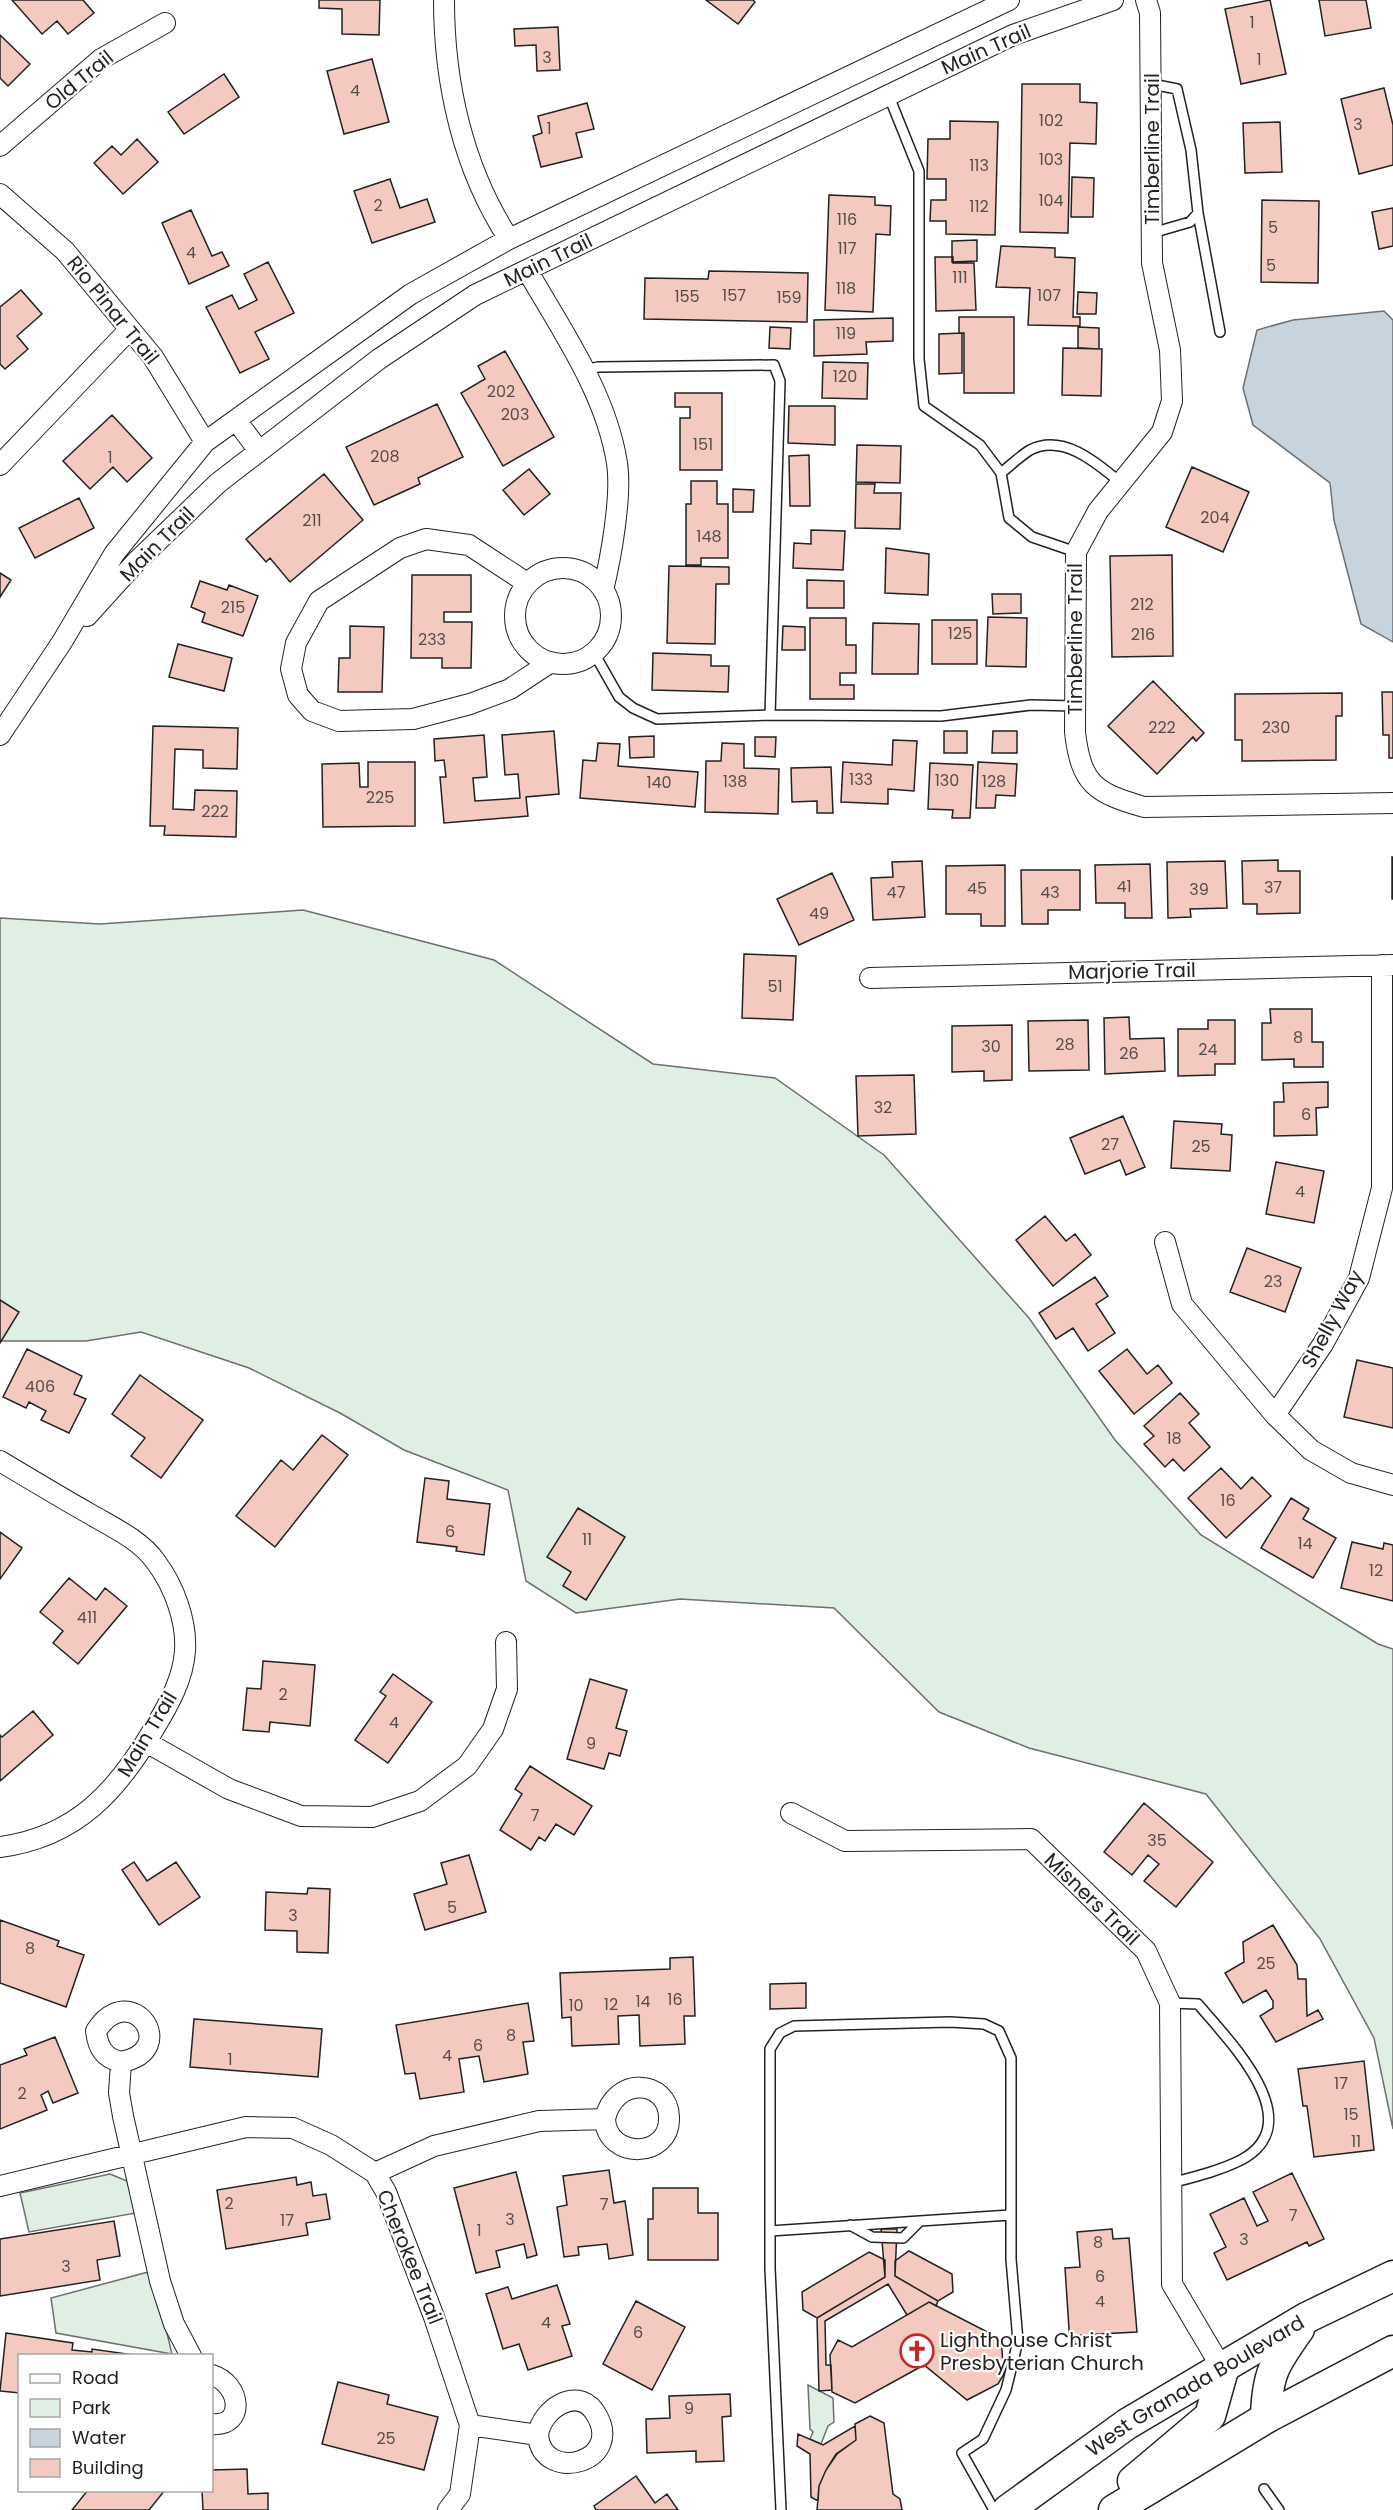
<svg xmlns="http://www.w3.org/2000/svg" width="1393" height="2510" font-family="Poppins,sans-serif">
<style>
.green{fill:#e0efe3;stroke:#6f6f6f;stroke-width:1.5}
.water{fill:#c7d3dd;stroke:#6f6f6f;stroke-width:1.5}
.building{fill:#f3c9c0;stroke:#222;stroke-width:1.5}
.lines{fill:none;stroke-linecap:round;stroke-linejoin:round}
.service-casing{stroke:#222;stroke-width:12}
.minor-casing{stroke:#222;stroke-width:22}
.primary-casing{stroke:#222;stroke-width:33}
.service{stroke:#fff;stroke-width:9}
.minor{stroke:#fff;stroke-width:20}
.primary{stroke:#fff;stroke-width:30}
.labels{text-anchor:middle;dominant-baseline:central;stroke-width:4.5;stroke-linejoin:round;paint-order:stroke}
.number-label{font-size:16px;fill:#564c4a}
.street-label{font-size:20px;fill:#222;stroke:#fff}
.poi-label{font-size:20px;fill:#222;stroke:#fff;text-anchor:start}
</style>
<rect width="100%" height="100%" fill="#fff"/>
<path class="green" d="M303,910L494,960L653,1064L775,1078L884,1155L1029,1318L1115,1440L1201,1535L1378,1644L1393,1649V2129L1374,2038L1320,1939L1206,1794L1029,1748L939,1712L834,1608L680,1599L576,1613L526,1581L508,1490L404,1450L340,1413L249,1368L141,1332L86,1341H0V918L100,924Z
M110,2174L127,2181L136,2213L29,2232L20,2193Z
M152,2271L172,2354L56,2333L51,2298Z
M808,2385L833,2398L834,2422L828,2426L821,2444L810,2439L813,2432L810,2429Z"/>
<path class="water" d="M1384,311L1393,320V642L1361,624L1334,520L1330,483L1253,425L1243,388L1257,330L1293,320Z"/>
<path class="building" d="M12,0H83L94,13L68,34L57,21L42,34Z
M319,0H380L379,35L342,34V9L319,8Z
M706,0H753L755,2L738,24Z
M1270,0L1286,74L1241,84L1225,9Z
M1319,0H1366L1371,28L1325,36Z
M558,27L560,70L537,71L536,45L515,46L514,29Z
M0,35L30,64L8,86L0,78Z
M372,59L389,122L344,134L327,71Z
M224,74L239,97L184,134L168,112Z
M1022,84H1080V102L1097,103L1096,144L1070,143L1068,233L1020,232Z
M1384,88L1393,125V165L1359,174L1341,99Z
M587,103L594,129L576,133L582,157L541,167L533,136L542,133L538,116Z
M950,121L998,122L995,235L946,234V221H930L931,200H946V179H927L928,139H950Z
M1280,122L1282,172L1245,173L1243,123Z
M137,139L158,162L123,194L94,163L112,146L121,155Z
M1072,177L1094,178L1093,217H1071Z
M390,179L400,208L427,199L435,222L372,243L354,191Z
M829,195L875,197V205L891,206L890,235L876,234L873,312L825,310Z
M1262,200L1319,201L1318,283L1261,282Z
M1393,208V246L1379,249L1372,212Z
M191,210L212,256L222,252L229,266L189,284L162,223Z
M977,240V261L952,262V241Z
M1001,246L1055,248V257L1075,258L1073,317H1080V326L1028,325L1030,288L996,287Z
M935,257H953V263H974L976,310L936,311Z
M268,262L294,313L255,332L269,359L240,373L206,307L232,295L239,309L257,300L244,274Z
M709,271L808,273L807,322L644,319L645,278L708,279Z
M21,290L42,314L17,336L28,349L5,369L0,364V307Z
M1078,292L1097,293L1096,314H1077Z
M959,317H1014V393H964V333H959Z
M893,318V341L866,342L867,354L814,356V320Z
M770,327L791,328L790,349L769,348Z
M1078,327L1099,328V349L1078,348Z
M962,333V373L939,374V334Z
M1063,348L1102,349L1101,396L1062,395Z
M505,351L554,437L503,466L461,393L485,379L478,366Z
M823,362L868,363L867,399L822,398Z
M675,393H722V470H680V418H690V407H675Z
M437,404L463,457L418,478L420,484L374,505L346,447Z
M789,406H835V445L788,443Z
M112,415L152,458L127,482L113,467L90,489L63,461Z
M857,445L901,446L900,483L856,482Z
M809,455L810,506H790L789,456Z
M1192,467L1249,492L1223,552L1166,527Z
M529,469L550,494L524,515L503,490Z
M324,474L363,520L290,582L270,558L266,562L246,539Z
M691,481H717V504H728V558H701V565H686V504H691Z
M856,484H875L874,493H901L900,529L855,528Z
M733,489L754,490L753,512H733Z
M79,498L94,528L35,558L19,528Z
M811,530L845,531L843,570L793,568L794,543L811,544Z
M886,548L929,554L928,595L885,593Z
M1172,555L1173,656L1112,657L1110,556Z
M669,566L729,567V584H716L715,644L667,643Z
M0,573L11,580L0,597Z
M412,575H471V612H444V622H472L471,668H442V658H411Z
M807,580L844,581V608H807Z
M200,581L227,590L229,585L258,596L243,636L202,622L205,613L191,607Z
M992,594H1021V613L993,614Z
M988,617L1027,618L1026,667L986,666Z
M810,618H846V645H856V673H840V685H854V699H810Z
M932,620H977V664H932Z
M873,623L919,624L918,674H872Z
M350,626L384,627L382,692H338L339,658H350Z
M783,626L805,627V650H782Z
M178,644L232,658L224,691L169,677Z
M653,653L711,655V666H729L728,692L652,690Z
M1153,681L1204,733L1196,741L1193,737L1157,774L1108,726Z
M1382,692H1393V758H1389V735H1383Z
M1342,693V716H1336V760L1242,761V740H1235V694Z
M153,726L238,728L237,769L203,768V750L175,749L173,809L194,810L195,790L237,791L236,837L164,835L165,826H150Z
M554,731L559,794L526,797L528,816L444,823L440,777H446L444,760L435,761L434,739L484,735L487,777L473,778L475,801L520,798L518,774L505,775L502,735Z
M944,731H967V753H944Z
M993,731H1017V753H992Z
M654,736V757L630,758L629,737Z
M755,737H776L775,757L755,756Z
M893,740L917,741L914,791L888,789V804L841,802L843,762L892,765Z
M598,743L620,744L618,766L698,772L695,807L580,798L583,760L596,761Z
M722,743L744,744V768L779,769L778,814L705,812L706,761H721Z
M368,762H415V826L323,827L322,764L359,763L360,787H368Z
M978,762L1017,764L1015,796L996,795L995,808H976Z
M930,763L973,765L970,818H952L953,810L928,809Z
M831,767L833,813H817V801L792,802L791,768Z
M1392,857H1393V899H1392Z
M1278,860V871H1300V913L1257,914V904H1243L1242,861Z
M922,861L925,917L873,920L871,878L893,877L892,862Z
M1225,861L1227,908L1190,909L1191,917L1168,918L1167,862Z
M1150,864L1152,918H1125V903H1096L1095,865Z
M1005,865V926H981V914H946V866Z
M1021,870H1080V910H1048V924H1022Z
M832,873L854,920L799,945L777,899Z
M744,954L796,956L793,1020L742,1018Z
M1270,1009H1312V1042H1323V1067H1294V1059L1262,1060V1023H1271Z
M1129,1017L1130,1039L1164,1038L1165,1071L1105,1074L1104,1018Z
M1088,1020L1089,1070L1029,1071L1028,1021Z
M1208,1020H1235V1064H1215V1075L1178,1076V1029H1208Z
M1012,1025V1080L984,1081V1071L952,1072V1026Z
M914,1075L916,1134L858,1136L856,1076Z
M1328,1082V1107L1316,1108L1317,1135L1274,1136V1102H1284L1283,1083Z
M1123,1116L1145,1167L1126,1175L1120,1160L1085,1174L1070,1138Z
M1174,1121L1222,1124L1221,1134L1232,1135L1230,1171L1171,1168Z
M1276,1162L1324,1171L1314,1223L1266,1214Z
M1045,1216L1066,1241L1075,1234L1091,1255L1053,1286L1016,1240Z
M1247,1248L1301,1268L1285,1312L1230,1292Z
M1095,1277L1108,1296L1096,1304L1115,1333L1088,1351L1073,1328L1056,1339L1039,1313Z
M0,1300L19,1312L0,1343Z
M27,1349L82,1376L74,1394L86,1399L69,1433L41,1420L46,1411L29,1402L26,1408L3,1397Z
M1127,1349L1147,1374L1158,1365L1172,1383L1134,1414L1099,1371Z
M1357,1360L1393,1368V1428L1344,1417Z
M140,1375L203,1420L161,1478L131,1456L145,1438L112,1414Z
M1180,1393L1199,1414L1189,1423L1210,1447L1184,1471L1173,1459L1165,1467L1144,1444L1154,1436L1144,1426Z
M322,1435L348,1455L275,1547L236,1516L281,1460L293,1470Z
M1221,1468L1241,1489L1252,1477L1271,1496L1226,1538L1188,1498Z
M425,1478L449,1481L447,1499L490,1504L484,1555L456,1551L457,1547L417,1542Z
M1291,1498L1309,1509L1303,1519L1336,1538L1313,1578L1261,1548Z
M578,1508L625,1537L586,1600L563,1586L571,1572L547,1557Z
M0,1532L22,1548L0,1579Z
M1352,1542L1383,1549L1384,1543L1393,1545V1601L1341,1588Z
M69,1578L96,1600L105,1588L127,1606L78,1664L53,1643L63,1631L40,1612Z
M263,1661L315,1665L310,1726L270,1722L269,1732L243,1730L247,1688L261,1689Z
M393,1674L432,1702L388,1763L355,1740L386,1696L380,1692Z
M590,1679L627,1690L616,1728L627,1731L620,1756L609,1753L604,1769L567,1759Z
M33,1711L53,1735L0,1781V1735L2,1737Z
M530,1766L592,1806L574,1835L556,1824L545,1841L539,1837L531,1850L500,1830L522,1794L515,1789Z
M1144,1803L1213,1862L1176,1907L1144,1881L1159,1864L1148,1855L1132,1875L1104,1852Z
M469,1855L486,1912L425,1930L414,1894L447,1884L441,1863Z
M134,1862L147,1881L176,1862L200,1897L159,1925L122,1870Z
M308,1888L330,1889L328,1953L297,1952V1931L265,1930L266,1892L307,1894Z
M0,1920L59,1941L57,1946L84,1955L66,2007L0,1983Z
M1273,1925L1297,1965L1298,1979H1306L1307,2016L1318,2010L1323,2019L1276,2042L1260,2016L1273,2008V2001L1266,1990L1243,2003L1225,1973L1244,1962L1243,1942Z
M693,1957L695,2016H684L685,2044L640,2046L639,2015L618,2016L619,2044L572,2046L571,2017L562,2018L560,1973L670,1969V1958Z
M806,1983V2008L770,2009V1984Z
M528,2003L534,2041L523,2042L528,2074L484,2082L479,2056L459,2059L464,2092L420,2099L415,2073L405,2074L396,2025Z
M194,2019L322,2029L318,2077L190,2067Z
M55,2037L78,2093L53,2103L48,2091L41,2095L47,2110L0,2129V2065L27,2055L24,2049Z
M1364,2061L1374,2150L1314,2157L1307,2106H1303L1298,2069Z
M609,2170L614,2203L625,2201L633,2255L609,2259L607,2244L578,2247L579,2255L564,2257L557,2207L567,2205L563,2176Z
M516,2172L537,2255L527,2258L524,2244L496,2251L500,2267L476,2273L454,2188Z
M1292,2173L1324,2239L1309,2246L1307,2242L1227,2280L1214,2253L1226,2247L1210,2214L1244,2198L1257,2226L1268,2221L1253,2192Z
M296,2177L297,2185L311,2182L313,2196L326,2194L330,2219L306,2223L308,2235L226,2249L217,2190Z
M653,2188H698V2213H718V2260H648V2219H653Z
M114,2221L120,2256L97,2260L100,2280L0,2296V2239Z
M881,2229H897L895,2276L938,2301L936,2306L929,2302L907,2315L888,2284L825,2321L826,2365H831L832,2390L819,2391L817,2318L885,2277Z
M1112,2229L1113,2239L1129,2238L1137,2332L1081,2335V2344H1070L1065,2268L1080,2267L1077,2232Z
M909,2251L952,2274L953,2292L938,2301L895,2276V2261Z
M869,2252L885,2260V2277L817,2318L803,2310L802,2292Z
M557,2285L570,2324L562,2326L572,2356L528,2370L519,2344L503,2349L486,2294L508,2287L512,2299Z
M636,2301L685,2327L652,2390L603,2364Z
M929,2302L1001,2339L1004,2374L998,2384L967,2400L924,2365L855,2403L832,2392L830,2355L838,2340L852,2347Z
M6,2333L73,2343L72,2350L92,2352V2349L141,2356H20V2393L0,2391Z
M338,2382L389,2395L387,2404L438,2417L424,2470L322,2444Z
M730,2394L731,2416L722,2417L724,2461L696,2462V2451L647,2453L646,2419L670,2418L669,2396Z
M870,2416L884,2423L893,2494L900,2499L902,2510H817L819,2486L826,2470L837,2454L856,2440L855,2424Z
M855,2426L856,2440L836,2454L826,2470L819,2486L818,2501L811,2497L810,2454L797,2446L798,2434L823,2445Z
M247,2469L248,2494L268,2493V2510H203L202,2490H212V2470Z
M636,2476L655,2503L667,2494L678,2510H596L594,2506Z
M88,2490H165L149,2510H72Z"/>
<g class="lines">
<g class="service-casing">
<path id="service" d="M1152,84L1177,89L1191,150L1198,213L1190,222L1152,233
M888,94L919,171V359L924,406L980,445L1001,473L1009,518L1032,537L1076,552
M1198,213L1220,332
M584,370L598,367L774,365L780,381L770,715
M1001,473C1010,466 1020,456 1030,450C1063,433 1097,463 1121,483
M594,653L619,697L633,708L657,719L770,715L941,716L1031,705L1075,706
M1170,2003L1198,2004C1227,2039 1312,2122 1241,2160C1219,2171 1194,2177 1171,2183
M850,2225L872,2237L903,2238L920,2221
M770,2231L1010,2215
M1264,2489L1279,2510
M781,2510L770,2268V2049L780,2033L794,2026L950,2022L984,2024L999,2031L1011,2058V2259L1018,2341L1006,2390L983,2439L962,2453L994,2510"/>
</g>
<g class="minor-casing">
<path id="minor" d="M444,0C444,83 463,169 509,239
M1146,0L1150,13L1152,263L1170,350L1172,401L1162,432L1098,511L1076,552L1075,732C1081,784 1095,793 1144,807L1393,803
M0,146L101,59L165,23
M0,194L65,251L153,357L205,442
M527,270C562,331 606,393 617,463C622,495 611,558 603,590
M236,420L259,451
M0,465L129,330
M515 616a48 48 0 1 1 96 0a48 48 0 1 1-96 0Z
M527,583L469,545L426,539L400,548L319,601L296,643L291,669L298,695L312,711L339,721L413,719L470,704L510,689L551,662
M87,616L136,562L218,483L379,359L475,295L1013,35L1113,0
M0,735L62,642L114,554L205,442L411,294L509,239L1009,0
M870,978L1393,965
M1165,1242L1182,1304L1275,1415L1311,1450L1351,1473L1393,1485
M1275,1415L1323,1344L1359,1278L1382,1188V965
M0,1461C30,1479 60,1497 90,1514C112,1527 141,1540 156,1562C174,1586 187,1621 185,1651C183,1679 169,1704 155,1727C118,1790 77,1837 0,1847
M146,1742L229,1789L301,1816L372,1817L420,1801L467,1766L493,1729L507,1689L506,1642
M791,1813L845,1841L1031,1839L1146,1951L1170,2003L1172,2284L1223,2370
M121,2062C182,2051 131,1977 96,2031C98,2048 104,2058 121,2062L119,2093L123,2116L160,2281L174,2324L191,2356
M375,2173L434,2146L539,2121L605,2119C614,2076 668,2079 669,2117C671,2159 607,2160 605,2119
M0,2186L246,2127L293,2128L331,2145L375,2173L386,2192L434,2317L470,2425L460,2494L448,2510
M212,2375C241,2384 246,2427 212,2424
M470,2425L538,2435C541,2410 576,2386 594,2411C629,2462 542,2485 538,2435"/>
</g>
<g class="primary-casing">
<g id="primary">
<path d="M1266,2418C1267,2374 1274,2364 1299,2329"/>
<path d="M1133,2481L1210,2416L1223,2370"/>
<path id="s1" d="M1008,2510L1127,2424L1308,2317L1393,2276"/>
<path d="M1114,2510L1266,2418L1393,2351"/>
</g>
</g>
<use href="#service" class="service"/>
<use href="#minor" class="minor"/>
<use href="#primary" class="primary"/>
</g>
<defs>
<g id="church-ring" transform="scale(1.725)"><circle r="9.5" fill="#fff" stroke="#c62828" stroke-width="1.5"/><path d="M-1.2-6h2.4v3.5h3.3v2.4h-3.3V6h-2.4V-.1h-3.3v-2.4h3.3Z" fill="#c62828"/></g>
</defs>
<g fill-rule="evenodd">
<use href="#church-ring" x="917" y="2351"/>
</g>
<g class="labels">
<g class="number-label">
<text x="1252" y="22">1</text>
<text x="547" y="57">3</text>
<text x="1259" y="59">1</text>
<text x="355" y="90">4</text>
<text x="1051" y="120">102</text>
<text x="1358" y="124">3</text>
<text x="549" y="128">1</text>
<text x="1051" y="159">103</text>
<text x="979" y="165">113</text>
<text x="1051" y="200">104</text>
<text x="378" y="205">2</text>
<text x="979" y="206">112</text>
<text x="847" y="219">116</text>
<text x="1273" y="227">5</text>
<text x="847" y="248">117</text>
<text x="191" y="252">4</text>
<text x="1271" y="265">5</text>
<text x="960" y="277">111</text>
<text x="846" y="288">118</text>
<text x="734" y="295">157</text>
<text x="1049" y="295">107</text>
<text x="687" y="296">155</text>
<text x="789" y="297">159</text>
<text x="846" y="333">119</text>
<text x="845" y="376">120</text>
<text x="501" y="391">202</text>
<text x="515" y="414">203</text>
<text x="703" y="444">151</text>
<text x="385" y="456">208</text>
<text x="110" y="457">1</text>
<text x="1215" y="517">204</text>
<text x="312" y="520">211</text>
<text x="709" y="536">148</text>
<text x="1142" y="604">212</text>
<text x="233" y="607">215</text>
<text x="960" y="633">125</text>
<text x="1143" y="634">216</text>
<text x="432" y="639">233</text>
<text x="1162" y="727">222</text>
<text x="1276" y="727">230</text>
<text x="861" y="779">133</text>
<text x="947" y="780">130</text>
<text x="735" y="781">138</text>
<text x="994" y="781">128</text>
<text x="659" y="782">140</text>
<text x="380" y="797">225</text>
<text x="215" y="811">222</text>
<text x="1124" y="886">41</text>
<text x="1273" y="887">37</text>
<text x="977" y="888">45</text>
<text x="1199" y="889">39</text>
<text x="896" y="892">47</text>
<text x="1050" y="892">43</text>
<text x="819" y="913">49</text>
<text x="775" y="986">51</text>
<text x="1298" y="1037">8</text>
<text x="1065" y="1044">28</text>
<text x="991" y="1046">30</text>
<text x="1208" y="1049">24</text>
<text x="1129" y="1053">26</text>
<text x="883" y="1107">32</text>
<text x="1306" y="1114">6</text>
<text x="1110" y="1144">27</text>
<text x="1201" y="1146">25</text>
<text x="1300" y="1191">4</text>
<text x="1273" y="1281">23</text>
<text x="40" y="1386">406</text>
<text x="1174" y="1438">18</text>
<text x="1228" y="1500">16</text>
<text x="450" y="1531">6</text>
<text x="587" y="1539">11</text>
<text x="1305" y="1543">14</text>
<text x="1376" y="1570">12</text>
<text x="87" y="1617">411</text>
<text x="283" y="1694">2</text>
<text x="394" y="1722">4</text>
<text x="591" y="1743">9</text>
<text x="535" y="1815">7</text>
<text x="1157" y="1840">35</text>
<text x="452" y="1907">5</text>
<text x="293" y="1915">3</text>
<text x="30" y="1948">8</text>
<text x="1266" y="1963">25</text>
<text x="675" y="1999">16</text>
<text x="643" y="2001">14</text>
<text x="611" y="2004">12</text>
<text x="576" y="2005">10</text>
<text x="511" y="2035">8</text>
<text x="478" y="2045">6</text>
<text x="447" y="2055">4</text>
<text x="230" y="2059">1</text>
<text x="1341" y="2083">17</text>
<text x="22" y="2093">2</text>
<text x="1351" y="2114">15</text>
<text x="1356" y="2141">11</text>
<text x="229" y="2203">2</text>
<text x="604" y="2204">7</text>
<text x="1293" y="2215">7</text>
<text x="510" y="2219">3</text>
<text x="287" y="2220">17</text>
<text x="479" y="2230">1</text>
<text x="1244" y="2239">3</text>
<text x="1098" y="2242">8</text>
<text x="66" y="2266">3</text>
<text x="1100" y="2276">6</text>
<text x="1100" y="2301">4</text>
<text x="546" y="2322">4</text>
<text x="638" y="2332">6</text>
<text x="689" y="2408">9</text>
<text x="386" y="2438">25</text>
</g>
<g class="street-label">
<text transform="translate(986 49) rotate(-24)">Main Trail</text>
<text transform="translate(79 80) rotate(-39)">Old Trail</text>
<text transform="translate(1152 149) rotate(-90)">Timberline Trail</text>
<text transform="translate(548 260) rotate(-26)">Main Trail</text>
<text transform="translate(113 310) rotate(51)">Rio Pinar Trail</text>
<text transform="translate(157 544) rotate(-45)">Main Trail</text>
<text transform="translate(1075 639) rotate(-90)">Timberline Trail</text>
<text transform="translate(1132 971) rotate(-1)">Marjorie Trail</text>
<text transform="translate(1332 1319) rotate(-62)">Shelly Way</text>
<text transform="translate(147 1734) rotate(-59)">Main Trail</text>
<text transform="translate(1092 1899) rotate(44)">Misners Trail</text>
<text transform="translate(410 2257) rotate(68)">Cherokee Trail</text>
<text stroke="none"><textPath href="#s1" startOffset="225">West Granada Boulevard</textPath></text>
</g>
<g class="poi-label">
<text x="940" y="2340">Lighthouse Christ<tspan x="940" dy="23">Presbyterian Church</tspan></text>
</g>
</g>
<rect x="18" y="2354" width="195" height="138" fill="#ffffff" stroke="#a7a7a7" stroke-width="1.5"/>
<rect x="30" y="2374" width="30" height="9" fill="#ffffff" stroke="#a7a7a7" stroke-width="1.5"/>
<text x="72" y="2384" font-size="18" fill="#222222">Road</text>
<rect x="30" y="2399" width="30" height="18" fill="#e0efe3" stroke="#a7a7a7" stroke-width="1.5"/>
<text x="72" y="2414" font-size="18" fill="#222222">Park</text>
<rect x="30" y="2429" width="30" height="18" fill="#c7d3dd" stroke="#a7a7a7" stroke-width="1.5"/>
<text x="72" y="2444" font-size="18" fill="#222222">Water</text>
<rect x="30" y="2459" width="30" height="18" fill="#f3c9c0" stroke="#a7a7a7" stroke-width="1.5"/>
<text x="72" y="2474" font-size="18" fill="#222222">Building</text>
</svg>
